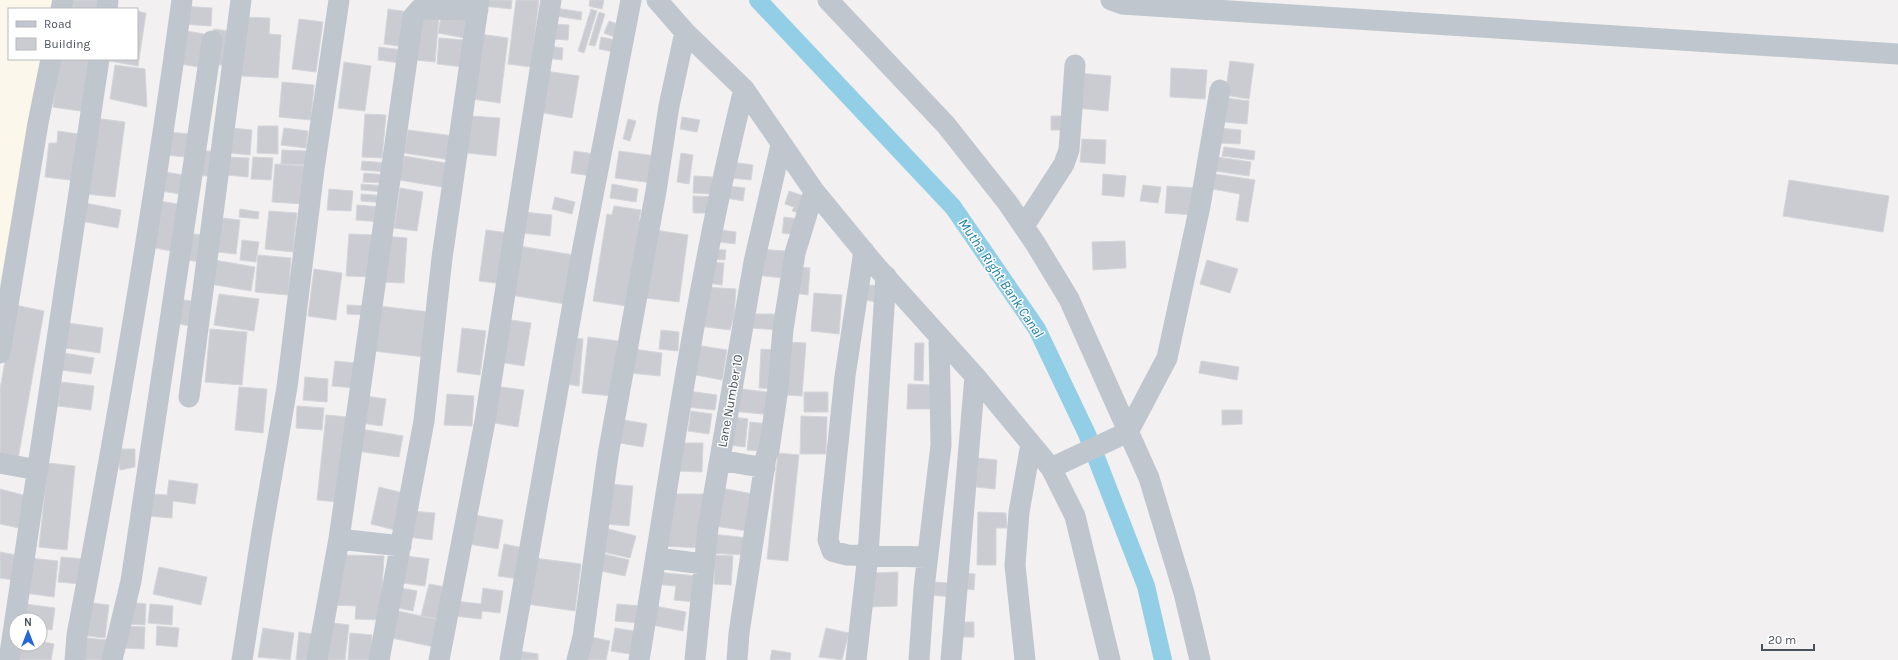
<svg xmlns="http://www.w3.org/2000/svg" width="1898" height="660" font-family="Karla,sans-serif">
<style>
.commercial{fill:#fbf8eb}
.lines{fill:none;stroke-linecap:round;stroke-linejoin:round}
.canal{stroke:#92cfe7;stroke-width:18}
.building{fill:#caccd2;stroke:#d4d6db}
.minor{stroke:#bfc6ce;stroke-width:21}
.labels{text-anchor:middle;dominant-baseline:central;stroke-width:3;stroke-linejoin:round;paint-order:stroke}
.street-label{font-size:13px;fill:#49525c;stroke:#fff}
.water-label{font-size:14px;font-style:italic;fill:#167ca3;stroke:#fff}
</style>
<rect width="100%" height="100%" fill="#f2f0f0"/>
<path class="commercial" d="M0,0H55L53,9H9V59H43L0,282Z"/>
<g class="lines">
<path class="canal" d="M758,0L953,207L1037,329L1087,434L1146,586L1163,660"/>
</g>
<path class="building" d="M67,0H103L101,9H66Z
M483,0H512L511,9L483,6Z
M516,0H539L531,67L508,64Z
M590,0H604L602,9L589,6Z
M182,6L212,8L211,26L181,24Z
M555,8L582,12L581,20L556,16Z
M388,9L409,12L405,47L384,44Z
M591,9L597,11L584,53L578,51Z
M137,11L146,13L138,66L109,61L110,59H137Z
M442,11L474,17L470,39L438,33Z
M599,12L605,14L595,46L589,45Z
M419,14L439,16L435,62L415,60Z
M244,17L270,18L269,34L281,35L278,78L241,76Z
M299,19L323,22L316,72L292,69Z
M609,21L623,26L619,39L604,33Z
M554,24L569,25L568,40L552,39Z
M214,29L235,32L230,66L210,64Z
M181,30L204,34L198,67L176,63Z
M480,34L508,38L500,103L472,99Z
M601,37L616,40L614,52L599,49Z
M439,38L465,40L463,67L437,64Z
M549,46L563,48L562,60L547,58Z
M379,47L402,50L401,63L378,60Z
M59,59H95L87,112L53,107Z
M1230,61L1254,64L1249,99L1225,95Z
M344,62L371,66L365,111L338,108Z
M115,65L145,69L147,107L110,99Z
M1171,68L1207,70L1205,99L1170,97Z
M545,71L579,76L572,118L538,112Z
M1079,73L1111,76L1108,111L1076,108Z
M282,82L314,85L311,120L279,117Z
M1226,98L1249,101L1247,124L1224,122Z
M365,114L386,115L382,158L362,157Z
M471,116L500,118L496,156L467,153Z
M1051,116H1065V130H1051Z
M682,117L700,120L697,132L680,129Z
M94,118L125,122L115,197L85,194Z
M628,119L636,121L630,141L623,139Z
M258,126H278V154L257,153Z
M232,128L252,130L250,155L230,153Z
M284,128L308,131L306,148L281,145Z
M1218,128L1241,130L1240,144L1218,143Z
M408,130L454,136L451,160L404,153Z
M58,131L78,134V181L45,177L49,143H57Z
M168,132L190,134L185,157L166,155Z
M1082,139L1106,140L1105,164L1080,162Z
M1224,147L1255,151L1254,160L1222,156Z
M197,150L220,152L217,177L195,175Z
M282,150L308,151L307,165L281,164Z
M574,151L594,154L591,176L571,173Z
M619,151L656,156L653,183L615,178Z
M681,153L693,155L689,184L677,182Z
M404,156L452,164L448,188L399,180Z
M227,157L249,158L248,177L226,175Z
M253,157L273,158L271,180L251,179Z
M1217,157L1251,162L1249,176L1215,171Z
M362,161L389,163L388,172L361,170Z
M732,162L753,165L751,180L730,178Z
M275,164L306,166L304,204L272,202Z
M159,171L189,176L185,195L156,190Z
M364,173L388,175L387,183L363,182Z
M1103,174L1126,176L1124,197L1102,195Z
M1215,174L1255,180L1248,222L1236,220L1240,194L1212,189Z
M694,176L713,177L712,194L693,193Z
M1789,180L1889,196L1883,232L1783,216Z
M361,184L385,186L384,192L361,190Z
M612,184L638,189L636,202L610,198Z
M722,185L745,188L743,201L721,197Z
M1143,185L1161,187L1158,203L1140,201Z
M1167,186L1196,188L1194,215L1165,213Z
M400,188L423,192L417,231L394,228Z
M329,189L353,191L351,211L327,210Z
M789,191L804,196L799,213L792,211L794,207L785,204Z
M361,194L387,196L386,203L361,201Z
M693,196L714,197V213H693Z
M555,197L575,202L572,214L552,209Z
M153,200L184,205L176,252L145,246Z
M85,203L121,210L118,228L81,221Z
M357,205L381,207L380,222L356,220Z
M614,206L641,210L639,220L646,221L633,307L593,301L607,214L612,215Z
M240,209L259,212L258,219L239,217Z
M269,211L297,213L293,252L265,249Z
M523,212L552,215L550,236L521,233Z
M784,217L799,219L797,235L782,233Z
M222,218L240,220L236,254L218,252Z
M714,229L736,232L735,244L713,241Z
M486,230L509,233L503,284L479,281Z
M655,230L688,235L679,302L646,298Z
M185,233L203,235L200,262L181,259Z
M349,234L376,235L373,277L346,276Z
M384,236L407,238L404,283L381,282Z
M242,240L259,242L256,262L240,260Z
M1125,241L1126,268L1093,270L1092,242Z
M519,246L574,255L565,304L511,295Z
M709,249L726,250L725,260L708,259Z
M759,249L785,251L782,278L756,275Z
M258,255L291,258L288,295L255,292Z
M214,260L255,267L251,291L210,284Z
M1207,260L1238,269L1230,293L1200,284Z
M708,262L724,263L722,285L707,283Z
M796,267L810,268L808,295L794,293Z
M314,269L342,273L336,320L308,316Z
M860,284L879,286L877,302L858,299Z
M704,287L736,289L734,316L730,330L699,326Z
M814,293L842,295L839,334L811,331Z
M219,294L259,299L254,331L214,325Z
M177,299L199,302L196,327L173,323Z
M15,305L44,311L18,459L0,456V389Z
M347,305L370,306L369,315L347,314Z
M379,306L429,312L424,357L374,351Z
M750,314H781L779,330L750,328Z
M505,319L531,323L524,366L498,362Z
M69,323L103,328L100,353L65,348Z
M462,328L486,331L480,375L457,372Z
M210,329L247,332L242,385L205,382Z
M661,330L679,332L678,351L659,349Z
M588,337L618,341L612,396L582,393Z
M573,338L583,339L579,386L566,384Z
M790,342L806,343L802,396L785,395Z
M915,343H924L923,381L914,380Z
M696,345L727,350L722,380L691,374Z
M633,349L662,353L660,376L630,373Z
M761,349L777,350L775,389L759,388Z
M64,353L94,358L91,374L61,370Z
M335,361L356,363L354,388L332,386Z
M1201,361L1239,367L1237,380L1199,373Z
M305,377L328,379L327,402L303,400Z
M61,382L94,386L91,410L58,406Z
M908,384L931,385L930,409H907Z
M494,386L524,390L518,427L488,422Z
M239,387L267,389L263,433L235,430Z
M734,388L775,393L773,415L731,411Z
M688,391L717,395L715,410L686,407Z
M804,392H828V412H804Z
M447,394L474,396L472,426L444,425Z
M365,396L386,399L382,426L361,423Z
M297,406L324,408L322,430L296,428Z
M1222,410H1242V424L1222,425Z
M691,411L712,414L709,434L688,431Z
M326,415L349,417L338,502L317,500Z
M801,416L827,417L826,454H800Z
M733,417L748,419L745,447L729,445Z
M624,420L647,424L643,447L620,443Z
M750,422L770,424L767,452L747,450Z
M361,429L403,436L399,457L357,451Z
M684,443H703L702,472L676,471Z
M117,449H135V467L120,470Z
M778,453L799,455L788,561L767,559Z
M978,458L997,460L995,489L976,487Z
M48,463L75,466L67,550L39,547Z
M169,480L198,484L195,504L173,501L172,518L148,516L150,494L167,495Z
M609,484L633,486L629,526L605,524Z
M379,487L403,493L395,530L371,524Z
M721,488L753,494L747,531L715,526Z
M0,489L27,496L19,528L0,524Z
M673,494H705L702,548L663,546Z
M410,511L435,513L432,540L407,537Z
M978,512L1006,513L1007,528H996V565H977Z
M474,515L503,520L498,549L469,544Z
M605,528L636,536L630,558L599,551Z
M712,534L748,538L744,555L710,553Z
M504,544L524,548L519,579L498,576Z
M0,552L16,555L13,580L0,578Z
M600,553L629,560L625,576L596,570Z
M345,555L384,556L380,620L355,619L356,606L333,605Z
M715,555L733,556L731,585L714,584Z
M406,556L429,559L425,586L402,583Z
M61,557L85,559L81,584L58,582Z
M29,558L58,561L54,597L25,593Z
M534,558L581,564L575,611L527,604Z
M159,567L207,577L201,605L153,594Z
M656,572L697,576L695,602L674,600L676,586L654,584Z
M898,572L897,606L869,607L874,573Z
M960,573L975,574L974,590L959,588Z
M932,582L953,583L952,597L931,595Z
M429,584L446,587L441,619L421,616Z
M396,587L417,591L413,611L393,607Z
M483,588L503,591L500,613L482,611L481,619L454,616L456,601L481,604Z
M84,602L109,605L105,638L80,635Z
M127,602L146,604L145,625L126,624Z
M26,604L55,608L52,630L40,628V620H24Z
M150,604L173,606L172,625L148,623Z
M617,604L641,606L639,623L615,621Z
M655,606L686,612L683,631L652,625Z
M398,611L440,620L434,647L392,638Z
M326,622L349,625L345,660H322Z
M955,622H974V637H955Z
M126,626L145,627L144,649L124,648Z
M157,626L179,628L177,647L156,645Z
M263,628L294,633L290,660L258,657Z
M615,628L640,632L636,655L611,651Z
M826,628L849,633L842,660L819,657Z
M299,632L318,635L315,660H296Z
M350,633L372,635L370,660H348Z
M587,636L610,641L606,660H582Z
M78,637L107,640L105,660H75Z
M40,641L54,644L51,660H17L20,644H40Z
M772,650L791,653L790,660H770Z
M518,651L538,654V660H516Z"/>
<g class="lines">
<path class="minor" d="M657,0L685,32L744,89L814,191L875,265L975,376L1051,468L1075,516L1110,660
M828,0L946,125L1007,202L1035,243L1069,299L1149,478L1184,593L1200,660
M1111,0L1122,4L1898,54
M61,9L63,0
M107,9L108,0
M1024,226L1064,164L1069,150L1075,65
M864,251L845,376L828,540L832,551L847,555L927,557
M0,353L38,123L51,59
M189,397L241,0
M720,460L765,468
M0,463L38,470
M1051,468L1128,432L1167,358L1200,206L1220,90
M339,539L401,546
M656,558L704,564
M9,660L99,59
M75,660L77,635C117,424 153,212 182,0
M112,660L131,581L212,41
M242,660L262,532L287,387L314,169L339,0
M317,660L339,539L413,17L420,9L478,10
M379,660L424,421L442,258L479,0
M439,660L485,421L551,0
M510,660L583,247L631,0
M577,660L583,637L608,455L656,191L669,106L685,32
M639,660C671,470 697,276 744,89
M695,660L708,528L754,262L781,145
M737,660L739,633L766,457L769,450L778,388L783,329L795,253L814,191
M856,660L868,555L886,276
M919,660L924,588L941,445L939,336
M951,660L975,376
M1025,660L1015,565L1019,512L1031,444"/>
</g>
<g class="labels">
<g class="street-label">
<text transform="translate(730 401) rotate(-80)">Lane Number 10</text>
</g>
<g class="water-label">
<text transform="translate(1001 278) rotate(56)">Mutha Right Bank Canal</text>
</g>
</g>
<rect x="8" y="8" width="130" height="52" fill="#ffffff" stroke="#b6babe"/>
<rect x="16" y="21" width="20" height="6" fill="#bfc6ce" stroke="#b6babe"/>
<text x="44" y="28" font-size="12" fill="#49525c">Road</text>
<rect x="16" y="38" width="20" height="12" fill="#caccd2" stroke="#b6babe"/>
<text x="44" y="48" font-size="12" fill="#49525c">Building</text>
<g transform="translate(28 632)"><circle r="19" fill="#ffffff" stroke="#b6babe"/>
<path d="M0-3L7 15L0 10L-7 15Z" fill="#2567d7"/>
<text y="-6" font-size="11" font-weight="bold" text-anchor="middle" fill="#49525c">N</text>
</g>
<path d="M1762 644v6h52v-6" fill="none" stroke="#49525c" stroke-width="2"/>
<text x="1768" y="644" font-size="12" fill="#49525c" stroke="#ffffff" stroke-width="3" paint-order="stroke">20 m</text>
</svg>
